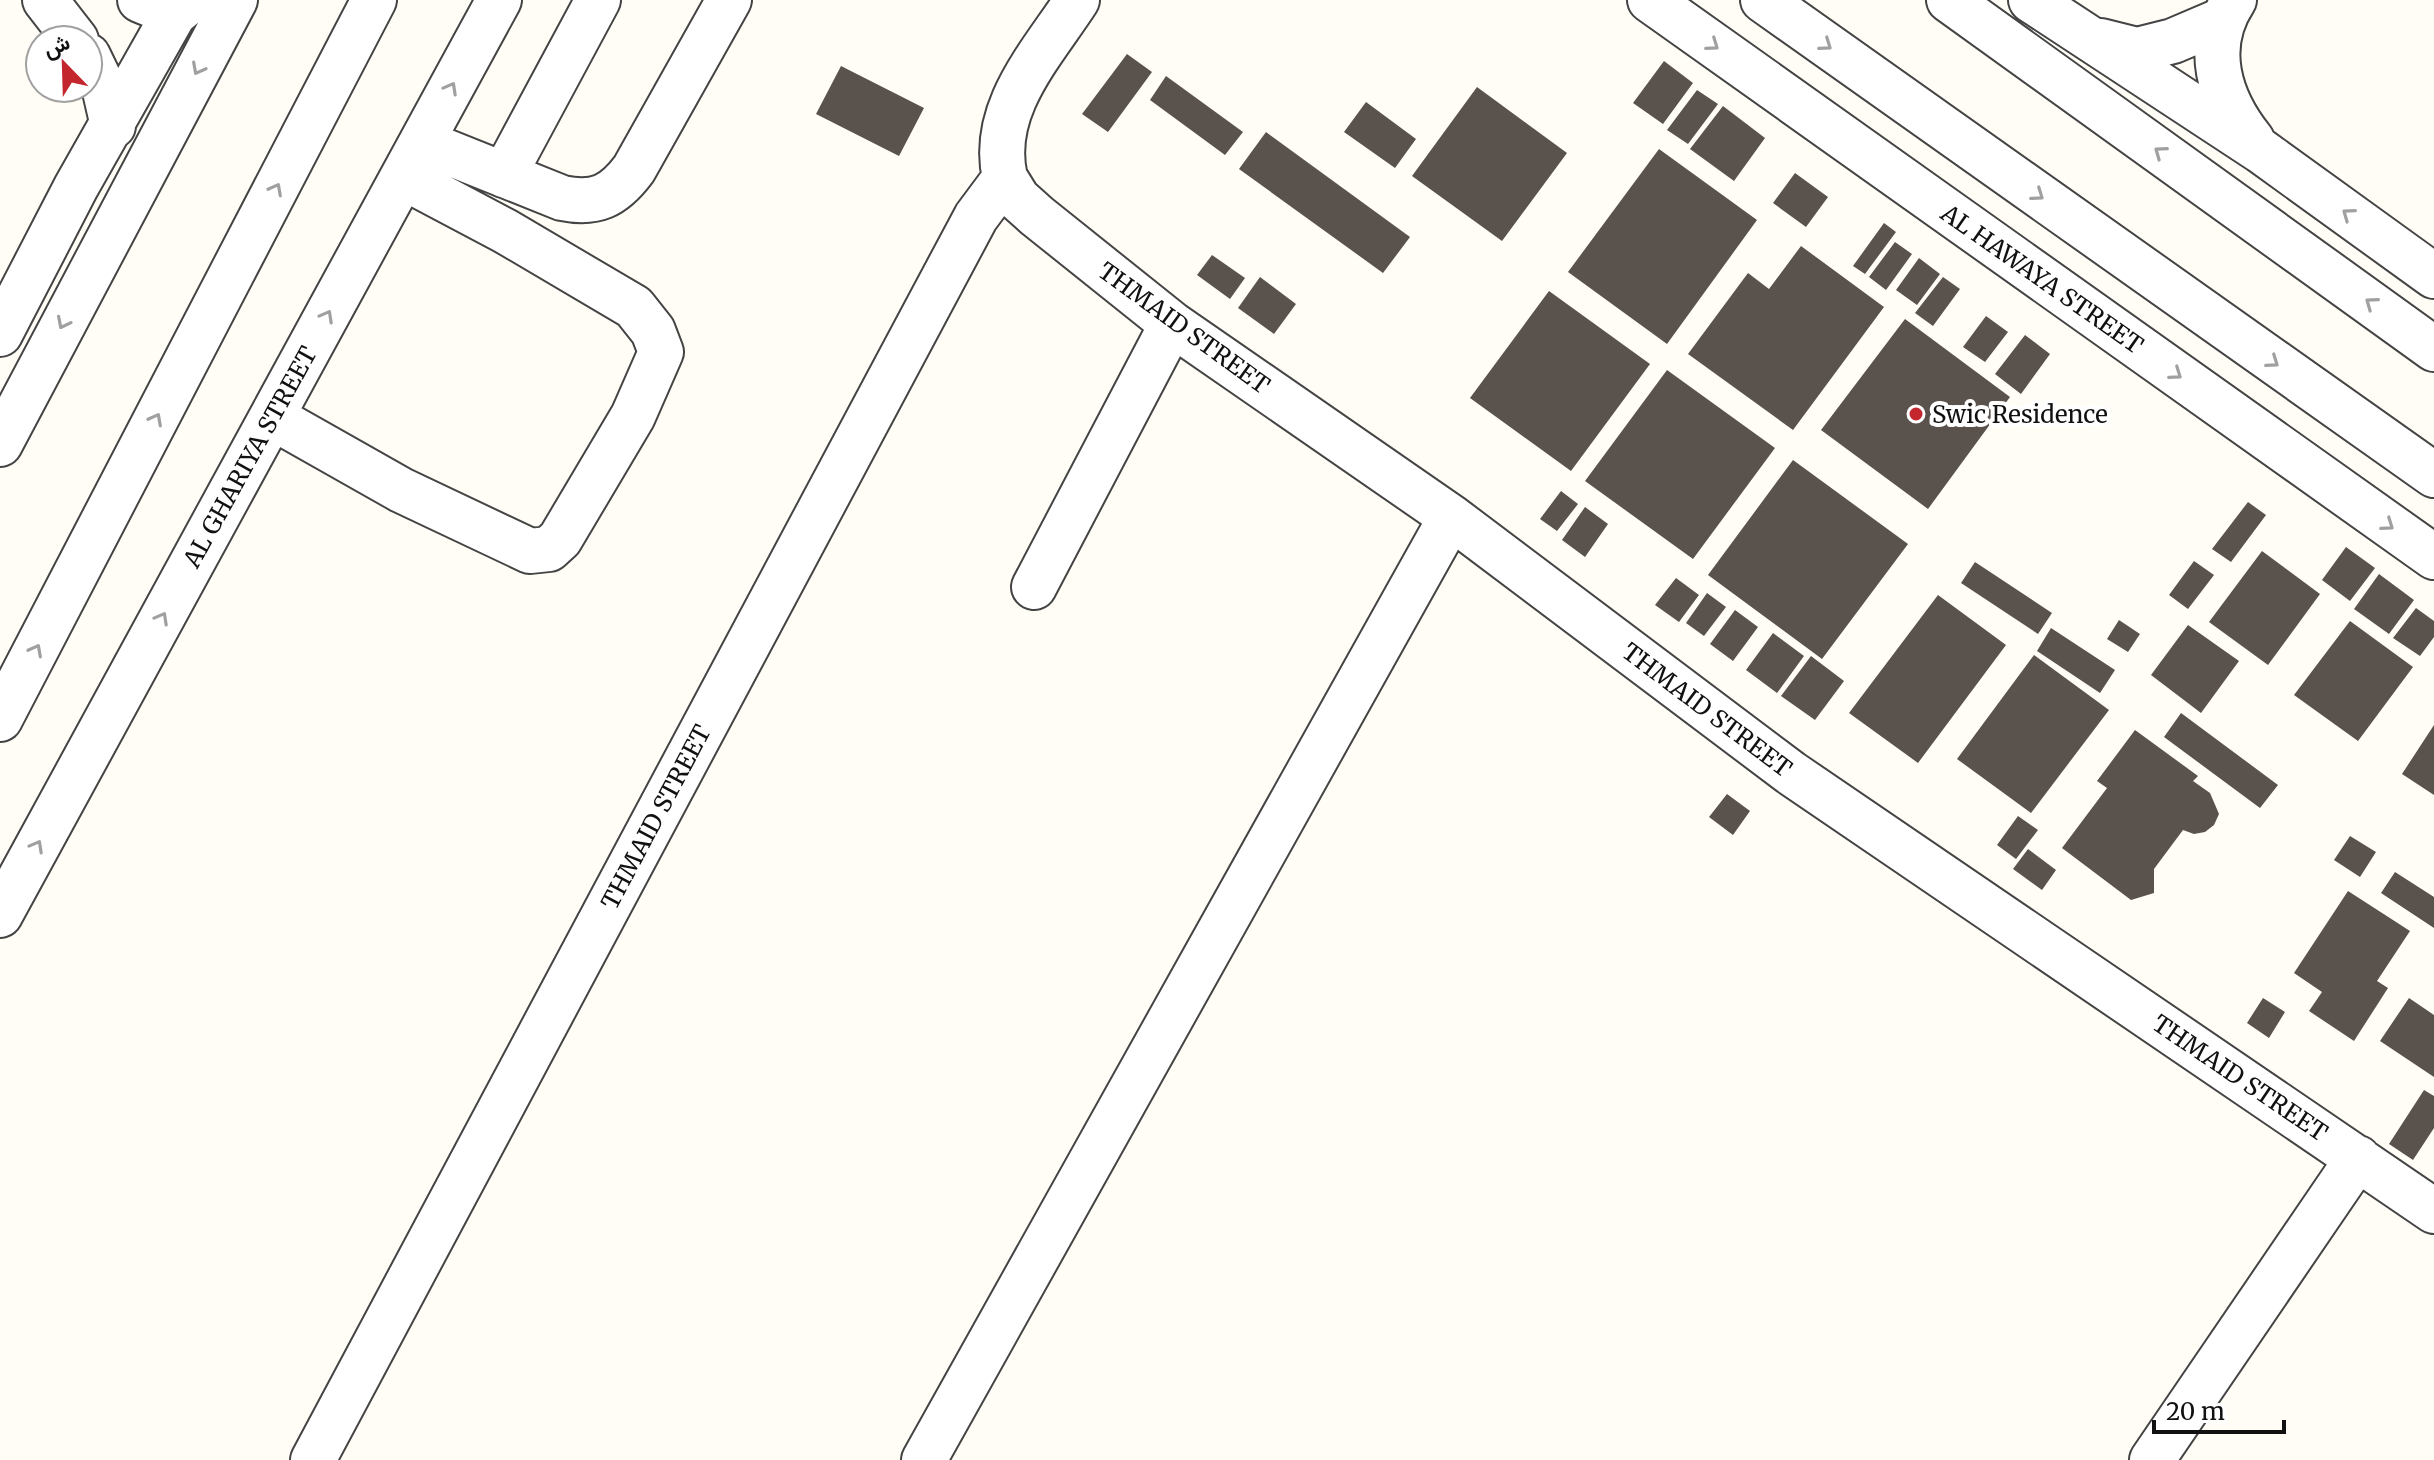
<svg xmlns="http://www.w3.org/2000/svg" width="2434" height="1460" font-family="Merriweather,Vazirmatn,serif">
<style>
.building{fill:#5a524d}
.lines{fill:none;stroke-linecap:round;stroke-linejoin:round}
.minor-casing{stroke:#444;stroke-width:48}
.minor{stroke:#fff;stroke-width:44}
.oneway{stroke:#a0a0a0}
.poi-dot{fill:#c4262e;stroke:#fff;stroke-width:3}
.labels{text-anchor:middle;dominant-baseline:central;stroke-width:8;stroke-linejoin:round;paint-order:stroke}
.street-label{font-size:24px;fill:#111;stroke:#fff}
.poi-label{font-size:24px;fill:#111;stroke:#fff;text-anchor:start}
</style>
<rect width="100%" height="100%" fill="#fffdf5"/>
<path class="building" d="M1127,54L1152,72L1108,132L1082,114Z
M1664,61L1693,83L1663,124L1633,103Z
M841,66L924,108L899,156L816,114Z
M1166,76L1243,132L1225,155L1150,100Z
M1477,87L1567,153L1502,241L1412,176Z
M1697,90L1718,104L1688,144L1667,130Z
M1366,102L1416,139L1395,168L1344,132Z
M1723,106L1765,138L1734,181L1690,149Z
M1266,132L1410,237L1383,273L1239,169Z
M1659,149L1757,220L1667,344L1568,272Z
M1795,173L1828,197L1806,227L1773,203Z
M1884,223L1896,232L1865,274L1853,266Z
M1895,242L1912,254L1886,290L1869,277Z
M1801,246L1884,307L1793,430L1688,354L1748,273L1769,289Z
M1212,255L1245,278L1230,299L1197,275Z
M1919,258L1940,274L1917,305L1896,290Z
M1260,277L1296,304L1274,334L1238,308Z
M1943,277L1960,289L1933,326L1915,313Z
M1549,291L1650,364L1571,471L1470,398Z
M1986,316L2008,332L1985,362L1963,347Z
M1905,319L2010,397L1928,509L1821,430Z
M2025,335L2050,354L2021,394L1995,374Z
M1667,370L1775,448L1693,559L1585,481Z
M1793,460L1908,544L1822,659L1708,575Z
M1561,491L1578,504L1557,531L1540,519Z
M2248,502L2266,515L2231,562L2212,549Z
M1585,507L1608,524L1585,557L1562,540Z
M2346,547L2375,568L2350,601L2322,580Z
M2262,551L2320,594L2268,665L2209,622Z
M2194,561L2214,575L2188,609L2169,595Z
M1975,562L2052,613L2038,634L1961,583Z
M2379,574L2414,600L2389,634L2354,609Z
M1676,578L1699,595L1679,622L1655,605Z
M1707,593L1726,607L1704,636L1686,623Z
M1938,595L2006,645L1918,763L1849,713Z
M2416,608L2434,621V637L2420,656L2393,638Z
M1735,610L1758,627L1733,661L1710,644Z
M2119,620L2140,634L2128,652L2107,639Z
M2350,621L2413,667L2358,741L2294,695Z
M2188,625L2239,661L2201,713L2151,675Z
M2051,628L2115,670L2100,693L2037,651Z
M1773,633L1804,656L1777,693L1746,670Z
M2034,655L2109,710L2031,813L1957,759Z
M1811,656L1844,681L1815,720L1781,696Z
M2181,713L2278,785L2260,808L2164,737Z
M2434,725V795L2402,774Z
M2135,730L2198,776L2193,781L2210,793L2219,814L2214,825L2205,832L2194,834L2183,830L2154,869V893L2131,900L2062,848L2107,788L2097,781Z
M1727,794L1750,811L1733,835L1709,817Z
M2018,816L2038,830L2016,859L1997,845Z
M2350,836L2376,852L2360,877L2334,860Z
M2028,849L2056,870L2042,890L2013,869Z
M2395,872L2434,897V928L2381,893Z
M2348,891L2410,931L2377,981L2388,988L2354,1041L2309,1011L2322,992L2294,973Z
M2263,998L2285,1012L2269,1038L2247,1023Z
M2409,998L2434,1015V1077L2380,1041Z
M2424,1090L2434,1096V1128L2413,1160L2389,1144Z"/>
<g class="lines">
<g class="minor-casing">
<path id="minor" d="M45,0L76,40
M140,0L174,14
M1650,0L2434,557
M1763,0L2434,475
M1949,0L2434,349
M2031,0L2261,151L2434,276
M2234,0C2203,47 2219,99 2252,140
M2101,41L2137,50L2173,41L2220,21
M88,56L105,91L113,126
M422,142L562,198C596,205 614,196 634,169L729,0
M504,175L598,0
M1005,178L1018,199L1037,216L1172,324L1451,517L1791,773L2434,1211
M0,334L76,187L174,14L191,0
M272,417L401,490L530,551L549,549L560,539L633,416L661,352L653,331L634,307L505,231L403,177
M0,444L235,0
M1034,587L1172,324
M0,719L374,0
M0,915L499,0
M313,1460L976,217L1005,178C989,109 1042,54 1077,0
M924,1460L1451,517
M2152,1460L2358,1158"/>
</g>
<use href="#minor" class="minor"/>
</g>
<defs><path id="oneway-chevron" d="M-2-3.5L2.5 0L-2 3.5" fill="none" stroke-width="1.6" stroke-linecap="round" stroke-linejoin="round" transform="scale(2)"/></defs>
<g class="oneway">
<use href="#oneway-chevron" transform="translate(1713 45) rotate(35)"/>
<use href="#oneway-chevron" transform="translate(1826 45) rotate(35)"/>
<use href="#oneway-chevron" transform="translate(198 69) rotate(118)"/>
<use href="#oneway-chevron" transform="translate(451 88) rotate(-61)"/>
<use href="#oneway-chevron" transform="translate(2160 152) rotate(-144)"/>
<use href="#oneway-chevron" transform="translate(276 189) rotate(-62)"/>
<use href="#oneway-chevron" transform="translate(2038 195) rotate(35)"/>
<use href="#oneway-chevron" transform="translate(2348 214) rotate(-144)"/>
<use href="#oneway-chevron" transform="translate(2371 303) rotate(-144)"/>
<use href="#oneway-chevron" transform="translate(327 316) rotate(-61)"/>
<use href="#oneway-chevron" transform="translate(63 323) rotate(117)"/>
<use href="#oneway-chevron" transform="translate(2273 362) rotate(35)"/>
<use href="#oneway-chevron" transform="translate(2176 374) rotate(35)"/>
<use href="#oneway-chevron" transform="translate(156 419) rotate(-62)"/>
<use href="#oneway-chevron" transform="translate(2388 525) rotate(35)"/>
<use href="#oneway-chevron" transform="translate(162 618) rotate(-61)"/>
<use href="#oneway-chevron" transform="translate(36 650) rotate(-62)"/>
<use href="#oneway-chevron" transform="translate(37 846) rotate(-61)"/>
</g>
<circle class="poi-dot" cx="1916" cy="414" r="8"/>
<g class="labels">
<g class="street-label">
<text transform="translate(2042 279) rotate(35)">AL HAWAYA STREET</text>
<text transform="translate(1184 328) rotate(36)">THMAID STREET</text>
<text transform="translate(250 457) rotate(-61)">AL GHARIYA STREET</text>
<text transform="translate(1707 710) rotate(37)">THMAID STREET</text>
<text transform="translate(656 817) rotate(-62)">THMAID STREET</text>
<text transform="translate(2240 1078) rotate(34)">THMAID STREET</text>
</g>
<g class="poi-label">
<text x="1932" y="414">Swic Residence</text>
</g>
</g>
<g transform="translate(64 64) rotate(337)"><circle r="38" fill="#ffffff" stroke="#a0a0a0" stroke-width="2"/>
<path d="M0-6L14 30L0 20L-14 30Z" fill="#c4262e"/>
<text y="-12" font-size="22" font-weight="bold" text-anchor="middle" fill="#111111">ش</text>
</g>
<path d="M2154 1420v12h130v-12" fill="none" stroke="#111111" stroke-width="4"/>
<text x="2166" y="1420" font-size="24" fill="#111111" stroke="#ffffff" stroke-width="6" paint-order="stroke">20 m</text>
</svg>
